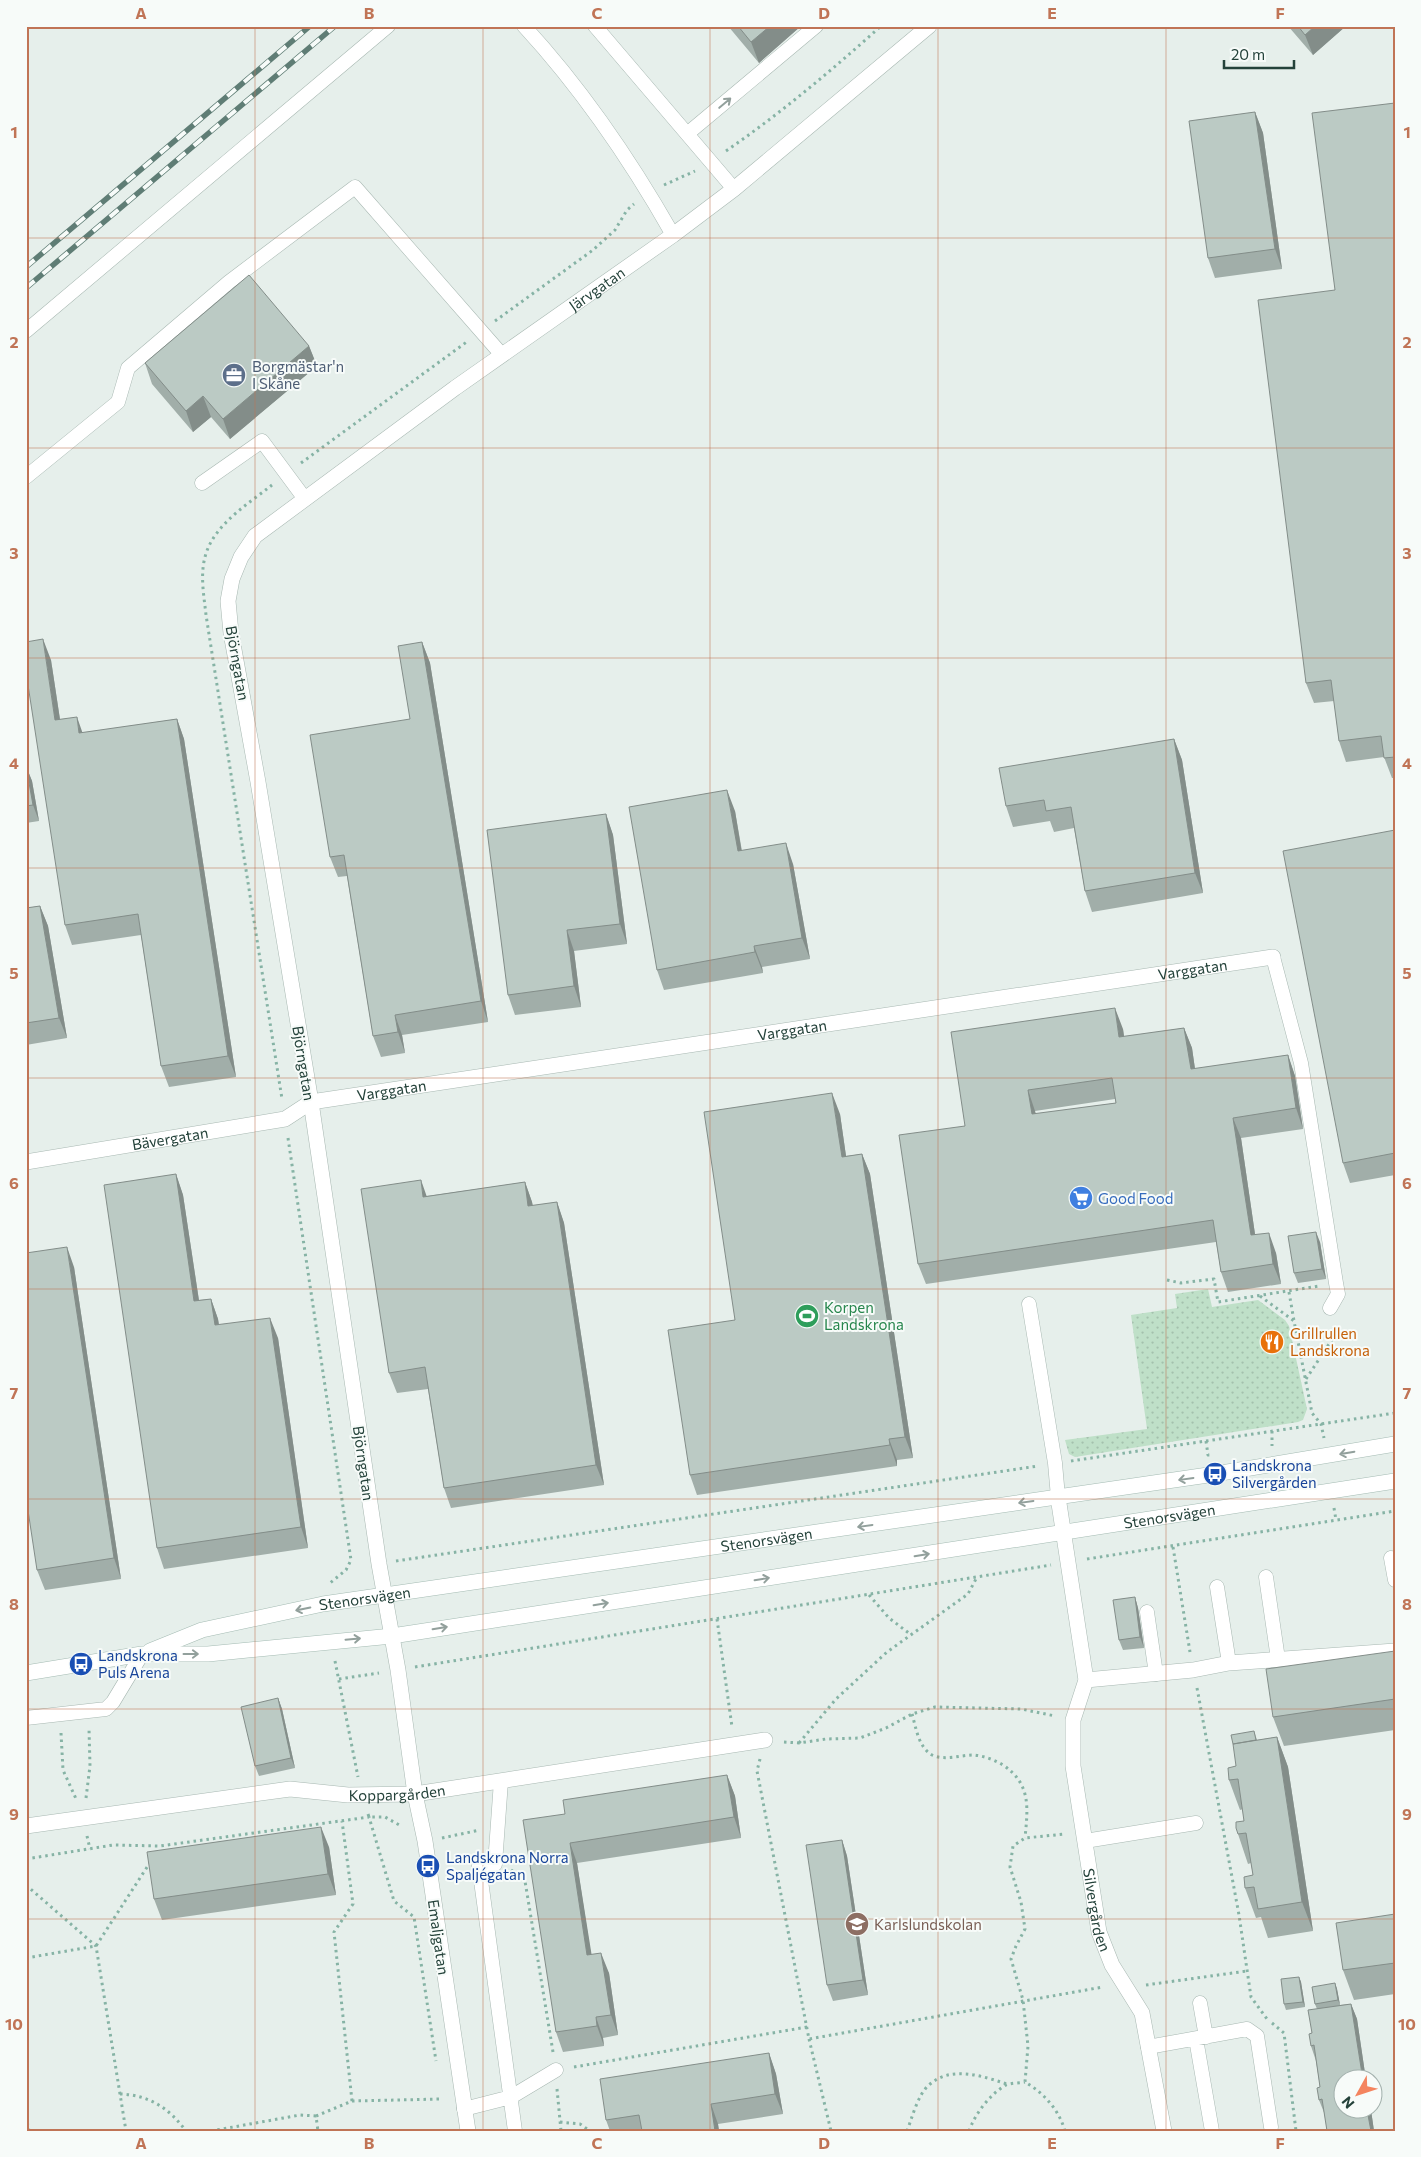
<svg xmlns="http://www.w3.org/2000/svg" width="1421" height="2157" font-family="Commissioner,sans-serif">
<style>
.grass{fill:url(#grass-dots)}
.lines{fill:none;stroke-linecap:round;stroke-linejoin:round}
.lane-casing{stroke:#a8b8b2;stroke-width:15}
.street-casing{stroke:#a8b8b2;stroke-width:16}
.secondary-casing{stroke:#a4bbb3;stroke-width:16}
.path{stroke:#86b3a5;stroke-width:3;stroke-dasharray:2.5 4;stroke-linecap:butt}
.lane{stroke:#fff;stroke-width:14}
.street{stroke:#fff;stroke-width:15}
.secondary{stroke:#fff;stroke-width:15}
.rail-casing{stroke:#5f7d75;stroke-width:5.5}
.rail{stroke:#f7fbf9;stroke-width:4;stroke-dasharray:11;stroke-linecap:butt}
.wall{fill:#a1aea9;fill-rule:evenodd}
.shaded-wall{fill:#838d89}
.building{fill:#bbcac4;stroke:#838d89;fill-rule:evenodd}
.oneway{stroke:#92a09c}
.grid{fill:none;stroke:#c07456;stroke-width:1;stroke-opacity:0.55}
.labels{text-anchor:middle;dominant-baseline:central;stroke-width:4;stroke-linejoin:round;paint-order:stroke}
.street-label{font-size:15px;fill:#24423a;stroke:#f7fbf9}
.service-label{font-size:15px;fill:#4e5e75;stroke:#f7fbf9;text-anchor:start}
.shop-label{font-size:15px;fill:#366cbe;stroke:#f7fbf9;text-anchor:start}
.leisure-label{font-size:15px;fill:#27864d;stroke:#f7fbf9;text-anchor:start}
.food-label{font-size:15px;fill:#c56008;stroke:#f7fbf9;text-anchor:start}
.transit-label{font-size:15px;fill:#164399;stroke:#f7fbf9;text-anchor:start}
.education-label{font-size:15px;fill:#785e54;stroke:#f7fbf9;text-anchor:start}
.neatline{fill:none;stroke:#c07456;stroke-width:2}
.grid-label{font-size:16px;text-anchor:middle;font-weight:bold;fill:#c07456}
</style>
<defs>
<pattern id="grass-dots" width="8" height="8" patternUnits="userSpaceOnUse" patternTransform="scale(1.25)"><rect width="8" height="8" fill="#bfe0c8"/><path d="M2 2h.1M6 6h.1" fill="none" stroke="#a4c1ad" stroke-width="1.8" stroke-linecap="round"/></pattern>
</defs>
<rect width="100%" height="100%" fill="#e6efeb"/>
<path class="grass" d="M1208,1289L1212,1307L1258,1300L1285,1320L1289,1326L1307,1409L1303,1420L1298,1422L1075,1457L1069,1454L1065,1440L1147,1429L1131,1315L1177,1308L1175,1294Z"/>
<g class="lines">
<g class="lane-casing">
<path id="lane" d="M524,26C582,89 631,161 673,235
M595,26L734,189
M687,134L816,26
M26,331L388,26
M26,477L118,402L128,368L229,282L355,187L502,355
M202,483L262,441L305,499
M1273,957L1301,1063L1336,1283L1338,1294L1330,1308
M1029,1304L1055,1463L1058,1497
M1391,1558L1395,1580
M1266,1577L1278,1659
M1217,1587L1229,1663
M1147,1612L1156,1674
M26,1718L106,1709L113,1702L142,1654
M501,1781L495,1864L479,1866L515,2131
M1085,1841L1196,1823
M1200,2003L1206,2037
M1196,2039L1212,2131
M1148,2047L1247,2029L1257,2036L1271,2127
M464,2109L511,2097L556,2070"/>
</g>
<g class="street-casing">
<g id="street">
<path id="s1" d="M26,1162L285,1119L311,1102L1273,957"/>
<path id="s2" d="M1058,1497L1086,1680L1073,1720V1766L1099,1932L1112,1965L1142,2013L1164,2131"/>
<path d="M1086,1680L1193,1670L1229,1663L1395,1651"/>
<path id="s3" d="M26,1826L290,1789L348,1795L415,1794L765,1740"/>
<path id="s4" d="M468,2131L425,1841L415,1794L398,1670L379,1564L311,1102L258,782L231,633L228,601L232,579L241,557L255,536L455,388L673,235L734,189L929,26"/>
</g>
</g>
<g class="secondary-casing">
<g id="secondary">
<path id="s5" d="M150,1651L202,1630L323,1604L1215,1474L1395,1444"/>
<path id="s6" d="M26,1673L142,1654H208L392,1636L1395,1481"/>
</g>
</g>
<path class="path" d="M726,151C781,113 831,71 881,26
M664,185L695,171
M495,321L593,250L615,230L627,210L634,204
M301,463L468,341
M272,485C248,504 213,525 205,557C200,576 204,596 206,615L282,1099
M288,1138L351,1560L346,1570L330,1583
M1167,1280L1181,1283L1214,1279L1218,1302L1319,1286
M1289,1292L1294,1321
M1260,1296L1294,1321L1312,1413L1321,1424L1324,1438
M1306,1379L1335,1335L1333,1325
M1272,1431V1446
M1206,1441L1208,1455H1210
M1071,1461L1395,1413
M1334,1508L1336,1520
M1173,1547L1190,1652
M1087,1559L1395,1511
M396,1561L1038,1466
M869,1595L889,1618L910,1634
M717,1619L732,1727
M335,1661L358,1777
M415,1667L1051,1565
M339,1679L379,1673
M1197,1688L1239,1915L1251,1997L1267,2019
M912,1714C916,1727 918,1747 932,1755C945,1761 960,1755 974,1755C984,1756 995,1760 1003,1765C1031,1784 1028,1807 1025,1838
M61,1733L63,1770L77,1801
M784,1742L799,1743L826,1739L860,1738L886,1728L912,1714L935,1707L1021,1709L1055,1716
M799,1743L836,1699L887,1652L968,1594L977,1577
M760,1759L757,1771L809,2039L1103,1987
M86,1798L90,1766L89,1729
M368,1814L369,1817H385L401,1826
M87,1836L90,1849
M442,1838L480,1830
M26,1859L113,1845L160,1846L369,1817L394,1901L414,1917L436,2061
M511,1870L525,1881L553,2052
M26,1885L96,1946L126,2131
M26,1958L96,1946L151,1861
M1146,1985L1247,1971
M1272,2023L1284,2033L1296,2131
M809,2039L831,2131
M574,2067L807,2027
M557,2089L561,2131
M120,2094C149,2095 169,2108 186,2131
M352,2101L442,2099
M26,2116L29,2131
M316,2116L352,2101L334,1932L353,1904L342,1821
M560,2122L580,2124L590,2131
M211,2131L300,2115L316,2116L318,2131
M907,2131C912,2118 918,2094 929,2085C951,2065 982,2076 1007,2084
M969,2131C975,2114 990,2094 1006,2085C1011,2083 1019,2083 1025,2082
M1065,2131C1059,2110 1044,2093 1025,2082L1028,2046L1023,2000L1011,1959L1016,1946L1025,1929L1021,1902L1010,1867L1013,1846L1025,1838L1065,1834"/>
<use href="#lane" class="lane"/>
<use href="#street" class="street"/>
<use href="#secondary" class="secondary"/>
<g class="rail-casing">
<path id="rail" d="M26,267L310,26
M26,288L335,26"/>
</g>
<use href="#rail" class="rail"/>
</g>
<path class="wall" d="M728,26H801L759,63Z
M1288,26H1346L1313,55Z
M1395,103V778H1392L1384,757L1346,762L1339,741L1334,701L1314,703L1306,683L1335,290Z
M1255,112L1263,133L1282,269L1215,278L1208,258Z
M309,346L317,366L230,439L211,417L193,432L152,384L145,363Z
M422,642L430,663L488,1022L402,1035L405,1053L381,1057L373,1036L347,876L338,877L330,857L410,719Z
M51,660L60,719L83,733L177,719L184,739L236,1077L169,1087L161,1066L141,935L72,945L65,925Z
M1174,739L1182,760L1203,893L1092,912L1085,891L1074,828L1054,832L1050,821L1013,827L1006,806Z
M26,766L32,781L39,821L26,823Z
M735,811L742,851L793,864L810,959L762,967L763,973L664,990L657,970Z
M606,814L613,835L627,944L574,951L581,1007L515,1015L508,995Z
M1395,830V1175L1350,1183L1343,1163Z
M40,906L48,926L67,1038L26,1045V908Z
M1184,1028L1192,1048L1195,1069L1288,1055L1295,1076L1303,1129L1241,1138L1255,1234L1276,1253L1281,1284L1228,1292L1221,1272L1216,1242L926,1284L918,1264L965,1126L1123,1029L1124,1037ZM1115,1099L1116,1103L1036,1114L1035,1111Z
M840,1114L846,1156L862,1154L870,1174L913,1458L897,1460V1466L697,1495L690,1475L735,1320Z
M176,1174L183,1195L199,1300L211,1299L218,1319L219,1325L278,1338L308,1548L164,1569L157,1548Z
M525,1182L532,1202L533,1206L557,1202L564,1223L604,1485L451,1508L444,1488L428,1389L397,1393L389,1373L427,1196Z
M1320,1242L1326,1279L1298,1283L1294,1273Z
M74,1267L121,1579L45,1590L37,1570Z
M1135,1597L1138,1608L1144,1648L1123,1650L1119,1640Z
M1395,1651V1730L1284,1746L1273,1717Z
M278,1698L282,1709L295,1768L259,1776L255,1766Z
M1254,1731L1257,1740L1277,1737L1288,1767L1313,1931L1268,1938L1261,1917L1256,1918L1245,1888L1253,1875L1251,1863L1248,1864L1238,1834L1244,1821L1243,1809L1240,1810L1229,1780Z
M727,1775L735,1796L741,1838L577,1863L591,1955L609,1973L618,2035L603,2038L604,2046L563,2052L556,2032L565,1814Z
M842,1840L847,1856L868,1995L833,2001L827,1985Z
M329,1847L336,1895L162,1920L154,1899Z
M1395,1914V1994L1354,2000L1343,1970Z
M1299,1977L1301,1982L1305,2007L1286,2010L1284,2004Z
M1335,1983L1337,1989L1340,2005L1351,2004L1357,2019L1366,2080H1344L1371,2110L1374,2131H1327L1325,2115L1319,2100L1320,2087L1316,2061L1311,2046L1312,2033L1317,2009L1315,2004Z
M769,2053L776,2074L783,2114L718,2124L719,2131H610L606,2120Z"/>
<path class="shaded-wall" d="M770,26H801L759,63L751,42Z
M1315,26H1346L1313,55L1305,35Z
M1255,112L1263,133L1282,269L1275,249Z
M309,346L317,366L230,439L223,419Z
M203,396L211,417L193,432L186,411Z
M43,639L51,660L63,740L55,720Z
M422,642L430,663L488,1022L481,1001Z
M77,717L84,737L79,733Z
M177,719L184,739L236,1077L228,1056Z
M1174,739L1182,760L1203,893L1195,873Z
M26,766L32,781L39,821L33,805Z
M727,790L735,811L745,872L738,851Z
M606,814L613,835L627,944L620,924Z
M786,843L793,864L810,959L802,938Z
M40,906L48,926L67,1038L59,1018Z
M567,930L574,951L581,1007L574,986Z
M754,946L762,967L763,973L755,952Z
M1115,1008L1123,1029L1127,1058L1119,1037Z
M395,1015L402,1035L405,1053L398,1032Z
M1184,1028L1192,1048L1198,1090L1191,1069Z
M1288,1055L1295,1076L1303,1129L1296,1108Z
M1028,1090L1035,1111L1039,1135L1032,1114Z
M832,1093L840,1114L849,1177L842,1157Z
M1233,1118L1241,1138L1258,1255L1251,1235Z
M862,1154L870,1174L913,1458L905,1437Z
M176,1174L183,1195L202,1321L194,1301Z
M421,1180L428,1200L423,1197Z
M525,1182L532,1202L536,1227L528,1206Z
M557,1202L564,1223L604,1485L596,1465Z
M1316,1232L1320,1242L1326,1279L1322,1269Z
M1269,1233L1276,1253L1281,1284L1273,1264Z
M67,1247L74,1267L121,1579L114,1558Z
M211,1299L218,1319L222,1346L215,1325Z
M270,1318L278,1338L308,1548L301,1527Z
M889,1439L897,1460V1466L890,1445Z
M1135,1597L1138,1608L1144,1648L1140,1637Z
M278,1698L282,1709L295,1768L291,1758Z
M1277,1737L1288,1767L1313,1931L1302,1902Z
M727,1775L735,1796L741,1838L734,1817Z
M321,1827L329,1847L336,1895L328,1874Z
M842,1840L847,1856L868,1995L863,1980Z
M570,1843L577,1863L595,1976L587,1955Z
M601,1953L609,1973L618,2035L611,2015Z
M1299,1977L1301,1982L1305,2007L1303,2002Z
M1335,1983L1337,1989L1340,2005L1338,2000Z
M1351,2004L1357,2019L1366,2080H1363Z
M596,2017L603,2038L604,2046L597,2026Z
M769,2053L776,2074L783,2114L775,2094Z
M711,2104L718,2124L719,2131H715Z
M1367,2110H1371L1374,2131H1371Z"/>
<path class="building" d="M738,26H770L751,42Z
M1298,26H1315L1305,35Z
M1395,103V757L1384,758L1381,736L1339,741L1331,680L1306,683L1258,300L1335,290L1312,113Z
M1255,112L1275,249L1208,258L1189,121Z
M249,275L309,346L223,419L203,396L186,411L145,363Z
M43,639L55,720L77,717L79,733L177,719L228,1056L161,1066L138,914L65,925L26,672V642Z
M422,642L481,1001L395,1015L398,1032L373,1036L344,855L330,857L310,735L410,719L398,646Z
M1174,739L1195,873L1085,891L1071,807L1046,811L1044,800L1006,806L999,768Z
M26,766L33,805L26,806Z
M727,790L738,851L786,843L802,938L754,946L755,952L657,970L629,807Z
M606,814L620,924L567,930L574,986L508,995L487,830Z
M1395,830V1153L1343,1163L1283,851Z
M40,906L59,1018L26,1023V908Z
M1115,1008L1119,1037L1184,1028L1191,1069L1288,1055L1296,1108L1233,1118L1251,1235L1269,1233L1273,1264L1221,1272L1213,1220L918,1264L899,1135L965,1126L951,1032ZM1112,1078L1116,1103L1032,1114L1028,1090Z
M832,1093L842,1157L862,1154L905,1437L889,1439L890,1445L690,1475L668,1330L735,1320L704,1112Z
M176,1174L194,1301L211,1299L215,1325L270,1318L301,1527L157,1548L104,1185Z
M421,1180L423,1197L525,1182L528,1206L557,1202L596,1465L444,1488L425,1367L389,1373L361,1189Z
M1316,1232L1322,1269L1294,1273L1288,1236Z
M67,1247L114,1558L37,1570L26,1497V1253Z
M1135,1597L1140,1637L1119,1640L1113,1600Z
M1395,1651V1699L1273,1717L1266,1669Z
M278,1698L291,1758L255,1766L241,1707Z
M1254,1731L1256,1740L1233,1744L1231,1735Z
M1277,1737L1302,1902L1258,1909L1254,1887L1245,1888L1244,1877L1253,1875L1246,1833L1238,1834L1236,1828V1822L1244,1821L1238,1779L1229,1780L1228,1768L1236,1766L1233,1744Z
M727,1775L734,1817L570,1843L587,1955L601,1953L611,2015L596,2017L597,2026L556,2032L523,1820L565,1814L563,1800Z
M321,1827L328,1874L154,1899L147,1852Z
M842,1840L863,1980L827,1985L806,1845Z
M1395,1914V1963L1343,1970L1336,1923Z
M1299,1977L1303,2002L1284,2004L1281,1979Z
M1335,1983L1338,2000L1315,2004L1312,1987Z
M1351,2004L1363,2080H1344V2110H1367L1371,2131H1327L1322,2099L1319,2100L1317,2088L1320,2087L1314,2045L1311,2046L1309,2034L1312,2033L1308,2010Z
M769,2053L775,2094L711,2104L715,2131H642L639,2115L606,2120L600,2079Z"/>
<defs><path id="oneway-shaft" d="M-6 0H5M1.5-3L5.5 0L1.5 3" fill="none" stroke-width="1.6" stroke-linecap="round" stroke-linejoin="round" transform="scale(1.25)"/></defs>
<g class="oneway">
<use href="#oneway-shaft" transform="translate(725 103) rotate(-40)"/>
<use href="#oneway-shaft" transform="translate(1347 1453) rotate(170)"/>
<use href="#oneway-shaft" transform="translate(1186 1479) rotate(172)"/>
<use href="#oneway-shaft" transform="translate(1026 1502) rotate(172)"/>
<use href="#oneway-shaft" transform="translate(865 1526) rotate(172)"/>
<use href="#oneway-shaft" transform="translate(922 1555) rotate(-9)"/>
<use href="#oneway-shaft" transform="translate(762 1579) rotate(-9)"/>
<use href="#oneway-shaft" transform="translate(601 1604) rotate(-9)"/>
<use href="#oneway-shaft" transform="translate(303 1609) rotate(168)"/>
<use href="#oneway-shaft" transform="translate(440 1628) rotate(-9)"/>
<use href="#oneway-shaft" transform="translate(353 1639) rotate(-5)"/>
<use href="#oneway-shaft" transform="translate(191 1654)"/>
</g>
<path class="grid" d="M255,26V2131M483,26V2131M710,26V2131M938,26V2131M1166,26V2131M26,238H1395M26,448H1395M26,658H1395M26,868H1395M26,1078H1395M26,1289H1395M26,1499H1395M26,1709H1395M26,1919H1395"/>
<defs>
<g id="office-disc" transform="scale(1.25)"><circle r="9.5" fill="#5c6f8a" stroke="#f7fbf9"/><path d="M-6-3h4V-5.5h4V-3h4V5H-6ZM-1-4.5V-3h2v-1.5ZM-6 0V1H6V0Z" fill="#fff"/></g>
<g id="supermarket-disc" transform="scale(1.25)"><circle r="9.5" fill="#3f7fe0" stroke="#f7fbf9"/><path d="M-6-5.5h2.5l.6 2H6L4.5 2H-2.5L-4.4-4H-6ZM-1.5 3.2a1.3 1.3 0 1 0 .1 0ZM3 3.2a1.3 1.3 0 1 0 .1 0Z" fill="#fff"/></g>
<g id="stadium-disc" transform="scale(1.25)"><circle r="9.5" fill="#2e9e5b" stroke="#f7fbf9"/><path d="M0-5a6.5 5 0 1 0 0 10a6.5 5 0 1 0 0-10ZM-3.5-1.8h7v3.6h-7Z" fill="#fff"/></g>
<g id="restaurant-disc" transform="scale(1.25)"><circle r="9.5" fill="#e8710a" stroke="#f7fbf9"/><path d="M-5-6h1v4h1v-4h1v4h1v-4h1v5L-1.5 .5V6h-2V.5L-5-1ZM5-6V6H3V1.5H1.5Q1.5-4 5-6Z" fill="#fff"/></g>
<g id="bus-disc" transform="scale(1.25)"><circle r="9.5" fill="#1a4fb4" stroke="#f7fbf9"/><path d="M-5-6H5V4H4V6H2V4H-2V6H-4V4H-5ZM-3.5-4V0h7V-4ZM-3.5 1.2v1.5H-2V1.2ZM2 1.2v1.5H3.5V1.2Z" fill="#fff"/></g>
<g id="school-disc" transform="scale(1.25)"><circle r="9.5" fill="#8d6e63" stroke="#f7fbf9"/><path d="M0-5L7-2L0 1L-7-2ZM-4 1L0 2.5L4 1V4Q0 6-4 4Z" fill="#fff"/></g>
</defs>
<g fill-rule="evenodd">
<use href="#office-disc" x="234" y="375"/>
<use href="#supermarket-disc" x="1081" y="1198"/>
<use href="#stadium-disc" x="807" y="1316"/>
<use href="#restaurant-disc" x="1272" y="1342"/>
<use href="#bus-disc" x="1215" y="1474"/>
<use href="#bus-disc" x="81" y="1664"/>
<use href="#bus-disc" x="428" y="1866"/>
<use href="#school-disc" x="857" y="1924"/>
</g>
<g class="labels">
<g class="street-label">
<text stroke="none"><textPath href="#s4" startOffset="2042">Järvgatan</textPath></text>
<text transform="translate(238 663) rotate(80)">Björngatan</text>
<text stroke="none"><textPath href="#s1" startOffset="1185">Varggatan</textPath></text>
<text stroke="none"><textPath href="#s1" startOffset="780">Varggatan</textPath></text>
<text transform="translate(304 1063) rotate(81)">Björngatan</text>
<text stroke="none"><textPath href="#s1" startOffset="375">Varggatan</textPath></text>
<text stroke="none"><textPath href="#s1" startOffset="146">Bävergatan</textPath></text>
<text transform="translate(364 1463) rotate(82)">Björngatan</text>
<text stroke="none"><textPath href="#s6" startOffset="1155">Stenorsvägen</textPath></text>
<text stroke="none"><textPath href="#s5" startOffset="628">Stenorsvägen</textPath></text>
<text stroke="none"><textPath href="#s5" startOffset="222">Stenorsvägen</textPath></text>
<text stroke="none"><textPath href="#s3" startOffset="374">Koppargården</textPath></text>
<text stroke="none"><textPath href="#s2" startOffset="419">Silvergården</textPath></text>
<text transform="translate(439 1937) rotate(82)">Emaljgatan</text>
</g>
<g class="service-label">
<text x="252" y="366">Borgmästar'n<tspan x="252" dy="17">I Skåne</tspan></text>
</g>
<g class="shop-label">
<text x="1098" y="1198">Good Food</text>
</g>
<g class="leisure-label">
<text x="824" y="1307">Korpen<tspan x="824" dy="17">Landskrona</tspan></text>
</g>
<g class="food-label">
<text x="1290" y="1333">Grillrullen<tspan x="1290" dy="17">Landskrona</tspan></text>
</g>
<g class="transit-label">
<text x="1232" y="1465">Landskrona<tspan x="1232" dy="17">Silvergården</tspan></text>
<text x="98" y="1655">Landskrona<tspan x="98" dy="17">Puls Arena</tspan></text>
<text x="446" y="1857">Landskrona Norra<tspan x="446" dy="17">Spaljégatan</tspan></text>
</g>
<g class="education-label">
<text x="874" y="1924">Karlslundskolan</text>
</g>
</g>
<rect width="1421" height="2157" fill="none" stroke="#f7fbf9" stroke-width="55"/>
<g transform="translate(1358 2094) rotate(230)"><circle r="24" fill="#f7fbf9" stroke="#a3b1ad"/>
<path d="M0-4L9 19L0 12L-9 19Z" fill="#f4845f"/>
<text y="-8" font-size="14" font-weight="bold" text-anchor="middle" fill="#24423a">N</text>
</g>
<path d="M1224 60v8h70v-8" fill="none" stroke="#24423a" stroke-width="2.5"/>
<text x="1231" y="60" font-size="15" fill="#24423a" stroke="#f7fbf9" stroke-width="4" paint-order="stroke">20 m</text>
<rect x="28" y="28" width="1366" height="2102" class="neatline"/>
<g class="grid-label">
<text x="141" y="19">A</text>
<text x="369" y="19">B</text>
<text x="597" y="19">C</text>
<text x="824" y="19">D</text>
<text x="1052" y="19">E</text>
<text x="1280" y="19">F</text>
<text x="14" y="138">1</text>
<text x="1407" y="138">1</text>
<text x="14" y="348">2</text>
<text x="1407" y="348">2</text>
<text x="14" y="559">3</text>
<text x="1407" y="559">3</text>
<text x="14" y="769">4</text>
<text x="1407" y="769">4</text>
<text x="14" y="979">5</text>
<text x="1407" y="979">5</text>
<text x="14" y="1189">6</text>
<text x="1407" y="1189">6</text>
<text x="14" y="1399">7</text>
<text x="1407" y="1399">7</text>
<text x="14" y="1610">8</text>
<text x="1407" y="1610">8</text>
<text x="14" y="1820">9</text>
<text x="1407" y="1820">9</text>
<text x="14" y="2030">10</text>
<text x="1407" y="2030">10</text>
<text x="141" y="2149">A</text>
<text x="369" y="2149">B</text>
<text x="597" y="2149">C</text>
<text x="824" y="2149">D</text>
<text x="1052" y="2149">E</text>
<text x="1280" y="2149">F</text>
</g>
</svg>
